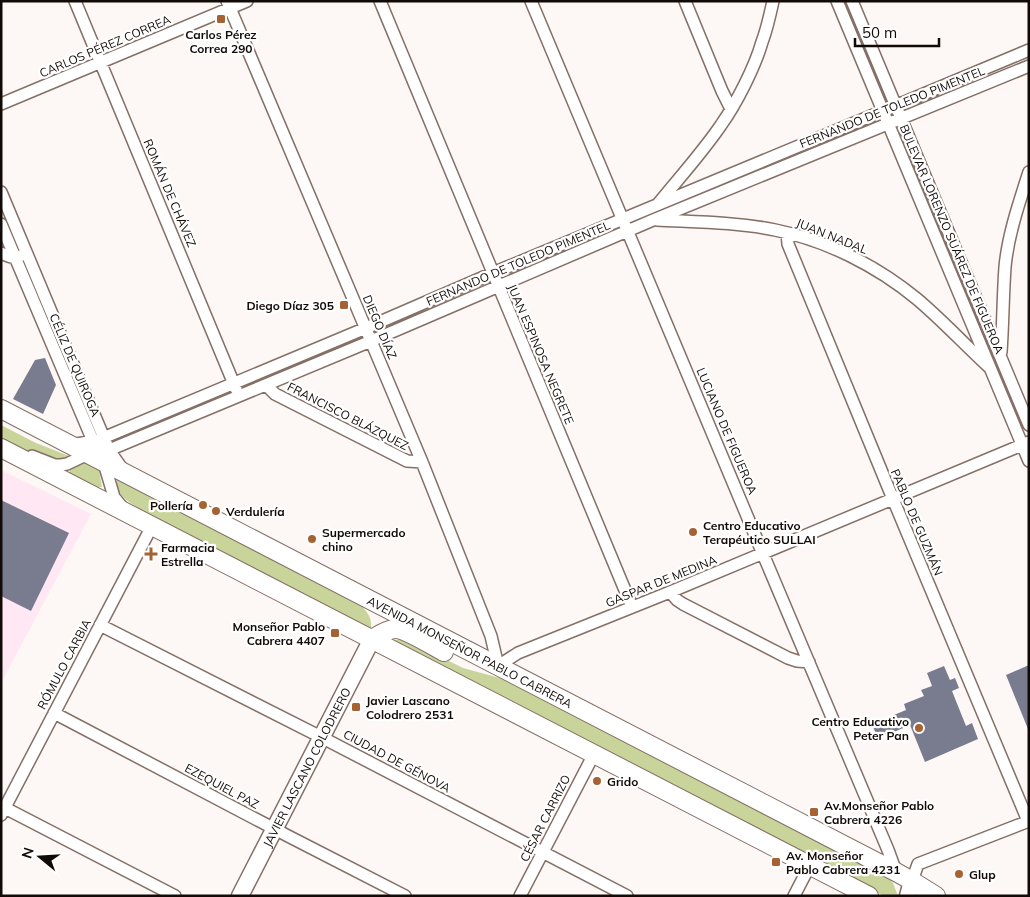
<svg xmlns="http://www.w3.org/2000/svg" width="1030" height="897" font-family="Mulish,sans-serif">
<style>
.commercial{fill:#ffe7f3}
.green{fill:#c8d499}
.building{fill:#797b8f}
.lines{fill:none;stroke-linecap:round;stroke-linejoin:round}
.street-casing{stroke:#856f66;stroke-width:14}
.secondary-casing{stroke:#856f66;stroke-width:19}
.primary-casing{stroke:#856f66;stroke-width:20}
.street{stroke:#fff;stroke-width:11}
.secondary{stroke:#fff;stroke-width:16}
.primary{stroke:#fff;stroke-width:18}
.poi-dot{fill:#a66233;stroke:#fff;stroke-width:2}
.labels{text-anchor:middle;dominant-baseline:central;stroke-width:4.5;stroke-linejoin:round;paint-order:stroke}
.poi-label{font-size:12px;font-weight:bold;fill:#120a07;stroke:#fff;text-anchor:start}
.street-label{font-size:12px;fill:#120a07;stroke:#fff}
</style>
<rect width="100%" height="100%" fill="#fdf8f5"/>
<path class="commercial" d="M1,470L91,514L1,683Z"/>
<path class="green" d="M1,425L36,443L69,456L63,460L56,461L19,449L1,439Z
M83,463H86L99,470L102,487H98L69,473L70,470Z
M117,479L360,604C367,612 372,617 371,628L368,631L364,630L145,512C132,503 116,498 117,479Z
M405,639L463,668L507,680L889,878L893,883L898,896H884L394,641L395,640Z"/>
<path class="building" d="M45,358L56,385L43,414L13,399L35,360Z
M1,500L69,533L31,611L1,596Z
M1029,665V729H1028L1006,675Z
M944,666L950,680L955,678L959,688L952,691L966,726L972,723L978,739L925,762L910,725L878,739L872,724L906,710L904,704L924,696L921,690L932,686L927,673Z"/>
<g class="lines">
<g class="street-casing">
<path id="street" d="M75,1L236,389
M227,1L371,341L422,462L491,636L498,666L518,653L670,592L1029,442
M380,1L632,607
M531,1L763,554L888,850L896,872
M685,1L722,91L731,109
M837,1L1029,461
M852,1C910,143 971,283 1029,425
M1,104L247,1
M1,192L109,450L123,470
M658,204C679,178 702,153 721,125C736,104 755,67 762,42C767,29 770,15 773,1
M657,220C696,222 736,222 775,230C826,240 877,266 917,299C942,320 965,345 989,367
M1,224L93,441L104,463L114,497L122,507
M787,233L788,244L893,499L1028,821
M1,253C8,256 13,259 20,256
M1001,352C1003,324 1003,295 1005,267C1008,235 1019,203 1029,172
M266,385L275,394L407,461L422,462
M72,445L93,441L103,438L366,328L493,273L895,106L1029,50
M32,456L55,465H61L67,464L88,454L109,450L371,341L653,220L1029,66
M670,592L677,600L683,604L788,658L797,661L809,662
M100,625L321,737L627,896
M54,713L288,836L405,896
M5,808L175,896
M1,815L152,526
M912,881L918,864L1029,821
M520,896L594,754
M794,896L810,865"/>
</g>
<g class="secondary-casing">
<g id="secondary">
<path id="s1" d="M240,896L372,639"/>
<path d="M908,896L912,881"/>
</g>
</g>
<g class="primary-casing">
<g id="primary">
<path id="s2" d="M1,409L896,872L912,881L936,896"/>
<path d="M1,448L869,896"/>
<path d="M372,639C379,635 386,630 394,629C404,628 433,646 444,652"/>
</g>
</g>
<use href="#street" class="street"/>
<use href="#secondary" class="secondary"/>
<use href="#primary" class="primary"/>
</g>
<g class="poi-dot">
<rect x="216" y="14" width="10" height="10" rx="2.5"/>
<rect x="339" y="300" width="10" height="10" rx="2.5"/>
<circle cx="203" cy="505" r="5"/>
<circle cx="216" cy="511" r="5"/>
<circle cx="693" cy="532" r="5"/>
<circle cx="312" cy="539" r="5"/>
<path d="M148.5 546.5h5v5h5v5h-5v5h-5v-5h-5v-5h5z"/>
<rect x="330" y="628" width="10" height="10" rx="2.5"/>
<rect x="351" y="702" width="10" height="10" rx="2.5"/>
<circle cx="919" cy="728" r="5"/>
<circle cx="597" cy="781" r="5"/>
<rect x="809" y="807" width="10" height="10" rx="2.5"/>
<rect x="771" y="857" width="10" height="10" rx="2.5"/>
<circle cx="959" cy="874" r="5"/>
</g>
<g class="labels">
<g class="poi-label">
<text x="221" y="34" text-anchor="middle">Carlos Pérez<tspan x="221" dy="14">Correa 290</tspan></text>
<text x="334" y="305" text-anchor="end">Diego Díaz 305</text>
<text x="193" y="505" text-anchor="end">Pollería</text>
<text x="226" y="511">Verdulería</text>
<text x="703" y="525">Centro Educativo<tspan x="703" dy="14">Terapéutico SULLAI</tspan></text>
<text x="322" y="532">Supermercado<tspan x="322" dy="14">chino</tspan></text>
<text x="161" y="547">Farmacia<tspan x="161" dy="14">Estrella</tspan></text>
<text x="325" y="626" text-anchor="end">Monseñor Pablo<tspan x="325" dy="14">Cabrera 4407</tspan></text>
<text x="366" y="700">Javier Lascano<tspan x="366" dy="14">Colodrero 2531</tspan></text>
<text x="909" y="721" text-anchor="end">Centro Educativo<tspan x="909" dy="14">Peter Pan</tspan></text>
<text x="607" y="781">Grido</text>
<text x="824" y="805">Av.Monseñor Pablo<tspan x="824" dy="14">Cabrera 4226</tspan></text>
<text x="786" y="855">Av. Monseñor<tspan x="786" dy="14">Pablo Cabrera 4231</tspan></text>
<text x="969" y="874">Glup</text>
</g>
<g class="street-label">
<text transform="translate(105 46) rotate(-23)">CARLOS PÉREZ CORREA</text>
<text transform="translate(892 107) rotate(-22)">FERNANDO DE TOLEDO PIMENTEL</text>
<text transform="translate(170 193) rotate(67)">ROMÁN DE CHÁVEZ</text>
<text transform="translate(832 236) rotate(22)">JUAN NADAL</text>
<text transform="translate(952 239) rotate(67)">BULEVAR LORENZO SUÁREZ DE FIGUEROA</text>
<text transform="translate(518 263) rotate(-23)">FERNANDO DE TOLEDO PIMENTEL</text>
<text transform="translate(380 327) rotate(67)">DIEGO DÍAZ</text>
<text transform="translate(541 354) rotate(67)">JUAN ESPINOSA NEGRETE</text>
<text transform="translate(75 365) rotate(67)">CÉLIZ DE QUIROGA</text>
<text transform="translate(348 416) rotate(27)">FRANCISCO BLÁZQUEZ</text>
<text transform="translate(727 431) rotate(67)">LUCIANO DE FIGUEROA</text>
<text transform="translate(917 522) rotate(67)">PABLO DE GUZMÁN</text>
<text transform="translate(661 581) rotate(-22)">GASPAR DE MEDINA</text>
<text stroke="none"><textPath href="#s2" startOffset="528">AVENIDA MONSEÑOR PABLO CABRERA</textPath></text>
<text transform="translate(64 664) rotate(-62)">RÓMULO CARBIA</text>
<text transform="translate(397 761) rotate(28)">CIUDAD DE GÉNOVA</text>
<text stroke="none"><textPath href="#s1" startOffset="145">JAVIER LASCANO COLODRERO</textPath></text>
<text transform="translate(222 786) rotate(28)">EZEQUIEL PAZ</text>
<text transform="translate(545 818) rotate(-63)">CÉSAR CARRIZO</text>
</g>
</g>
<rect width="1030" height="897" fill="none" stroke="#120a07" stroke-width="5"/>
<g transform="translate(40 857) rotate(288)" stroke="#ffffff" stroke-width="4" paint-order="stroke">
<path d="M0-4L9 19L0 12L-9 19Z" fill="#120a07"/>
<text y="-8" font-size="14" font-weight="bold" text-anchor="middle" fill="#120a07">N</text>
</g>
<path d="M855 38v8h84v-8" fill="none" stroke="#120a07" stroke-width="2.5"/>
<text x="862" y="38" font-size="15" fill="#120a07" stroke="#ffffff" stroke-width="4" paint-order="stroke">50 m</text>
</svg>
